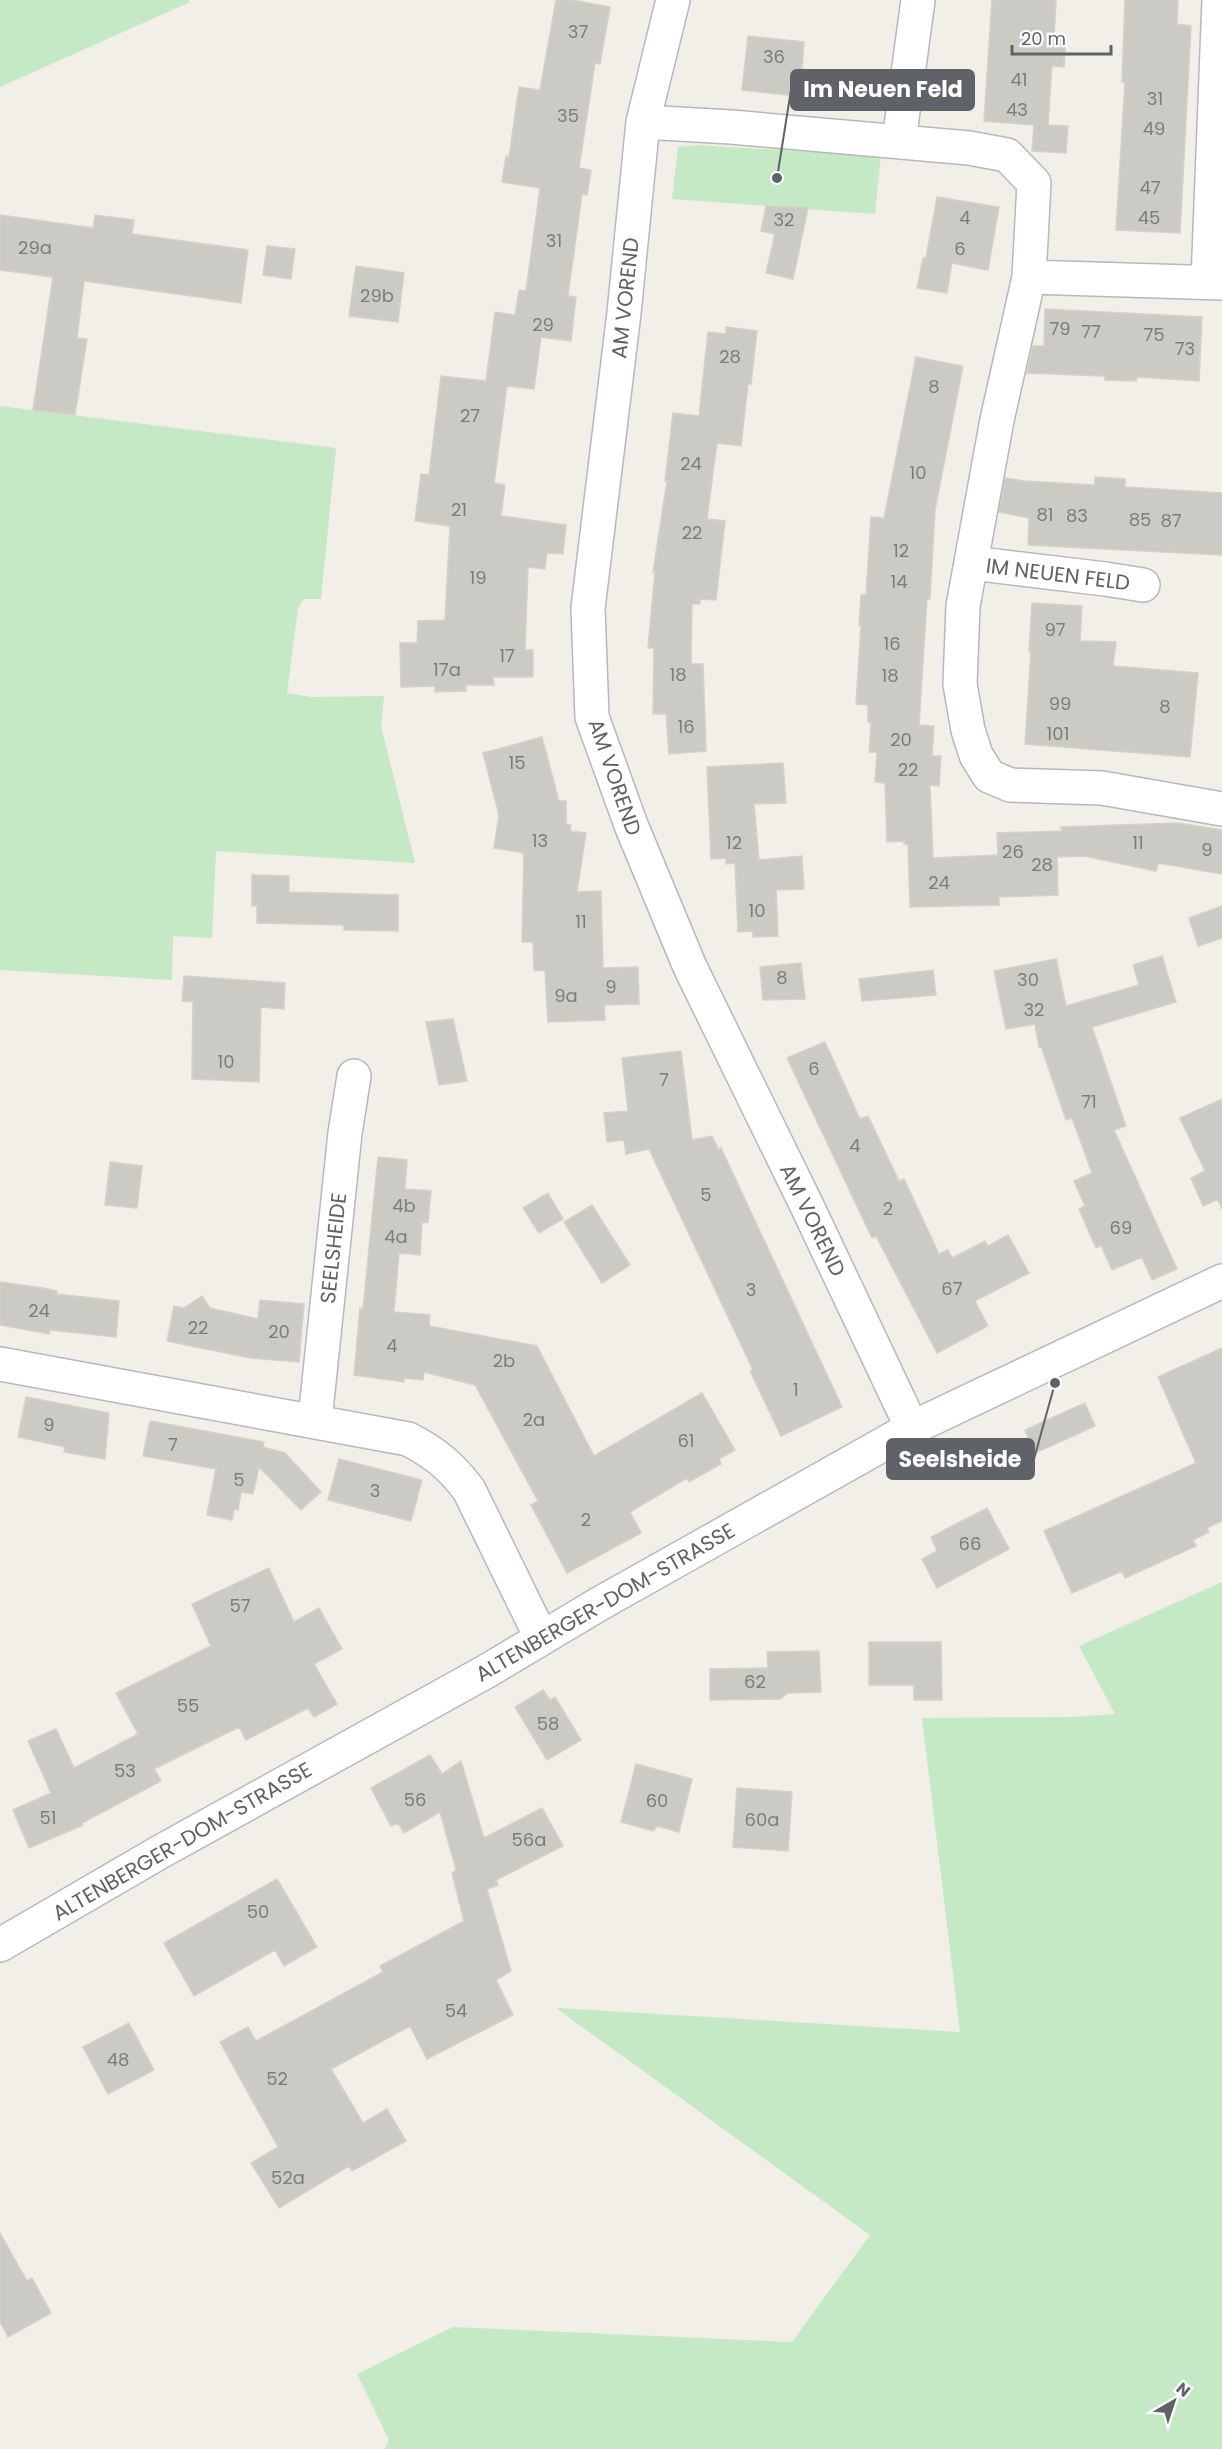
<svg xmlns="http://www.w3.org/2000/svg" width="1222" height="2449" font-family="Poppins,sans-serif">
<style>
.green{fill:#c5e8c5}
.building{fill:#cccac5;stroke:#d6d1c6;stroke-width:1.5}
.lines{fill:none;stroke-linecap:round;stroke-linejoin:round}
.minor-casing{stroke:#b5b8bc;stroke-width:36}
.secondary-casing{stroke:#b6babf;stroke-width:36}
.minor{stroke:#fff;stroke-width:33}
.secondary{stroke:#fff;stroke-width:33}
.labels{text-anchor:middle;dominant-baseline:central;stroke-width:5;stroke-linejoin:round;paint-order:stroke}
.number-label{font-size:18px;fill:#7a7d7f}
.street-label{font-size:21px;fill:#5f6368;stroke:#fff}
.leader{fill:none;stroke:#5f6368;stroke-width:2}
.callout-dot{fill:#5f6368;stroke:#fff;stroke-width:2}
.callout{fill:#5f6368;stroke:#5f6368;stroke-width:2}
.callout-label{font-size:22px;text-anchor:middle;font-weight:bold;fill:#fff}
</style>
<rect width="100%" height="100%" fill="#f1efe8"/>
<path class="green" d="M0,0H189L190,2L0,87Z
M698,145L881,156L875,214L672,199L678,147Z
M0,406L336,448L321,599H304L298,608L287,693L311,697L384,696L381,726L415,863L216,851L212,938L173,936L172,980L0,970Z
M1222,1582V2449H385L389,2440L357,2374L453,2327L792,2342L870,2235L556,2008L960,2032L922,1718L1074,1717L1115,1714L1079,1646Z"/>
<path class="building" d="M556,0H572L610,7L600,64L595,63L579,168L591,170L587,195L582,194L568,296L576,297L571,341L541,337L534,389L507,386L494,483L505,485L501,516L566,525L563,554L547,553L545,569L528,567L525,650H533V677H493L494,685H466V691L435,692V686L401,687L400,643H417L418,621L445,620L450,526L415,521L421,474L429,475L441,376L486,381L495,312L515,315L519,290L526,291L540,188L502,182L506,156L509,157L519,87L540,90Z
M992,0H1056L1054,36L1066,37L1064,67L1052,66L1048,125L1068,126L1066,153L1032,151L1034,125L984,121Z
M1125,0H1178L1177,24L1191,26L1180,233L1116,230L1125,82H1122Z
M748,36L804,42L802,69L809,78L806,87L796,96L742,90Z
M937,197L999,207L988,270L952,263L947,293L917,288L923,258H926Z
M766,206L808,208L793,279L766,273L775,234L761,231Z
M0,215L93,228L95,215L134,220L132,234L248,250L241,303L84,281L77,338L87,339L75,415L33,410L53,277L0,270Z
M267,246L295,249L291,279L263,275Z
M356,266L404,273L398,322L349,316Z
M1045,309L1202,317L1199,381L1137,377L1136,381L1105,380V376L1027,373L1033,346H1044Z
M726,327L757,331L751,384H748L741,446L717,443L707,519L725,521L716,600L700,599V604H692L691,664H703L706,751L669,754L666,714H653L654,648H648L655,572H653L667,481H665L673,413L699,416L708,332L726,334Z
M916,357L963,366L935,510L930,599H927L919,725L934,726L932,756H941L939,786L930,785L933,858L998,855L997,833L1062,831L1061,827L1178,823L1222,830V874L1158,863L1156,871L1084,856L1057,857L1058,895L999,897V905L910,907L908,844H904V841L887,842L885,783L875,782L877,752H869L871,723L868,722V705L856,704L861,625H859L861,595H866L871,517L884,518Z
M1095,477L1125,479V487L1222,493V555L1028,545L1029,518L999,512L1005,478L1024,481L1095,485Z
M1032,603L1082,606L1080,641L1116,642L1113,666L1198,673L1190,757L1025,744L1031,652H1029Z
M542,737L559,801H566V824L571,825L570,831L586,833L577,892L601,891L603,968L638,967L639,1004L604,1005L605,1020L548,1022L545,970L534,971L533,942H522L524,853L494,848L499,815L483,753Z
M783,763L786,803L754,804L759,860L802,856L804,889L776,890L778,936L753,937V931L738,932L735,863L726,864V858L711,859L707,767Z
M252,875L289,876V892L398,895V931L344,930V925L257,923V906H252Z
M1222,906V938L1198,946L1189,918Z
M1162,956L1176,1002L1092,1027L1126,1126L1114,1130L1177,1269L1152,1280L1142,1257L1112,1270L1101,1245L1096,1248L1079,1209L1085,1206L1074,1181L1092,1173L1072,1118L1066,1120L1041,1046L1039,1047L1035,1024L1006,1029L994,971L1056,959L1066,1006L1139,985L1133,965Z
M801,963L805,999L763,1000L760,967Z
M933,970L936,995L862,1001L859,979Z
M184,976L285,983L284,1009L261,1007L259,1082L192,1079L193,1002L182,1001Z
M453,1019L467,1081L439,1085L426,1022Z
M825,1042L860,1119L868,1116L899,1181L904,1179L939,1254L948,1250L952,1258L985,1241L988,1246L1008,1235L1029,1273L975,1301L988,1326L937,1353L876,1236L872,1238L787,1058Z
M681,1051L692,1140L712,1136L718,1149L721,1148L842,1407L781,1436L750,1371L753,1370L649,1149L626,1154L624,1140L607,1142L604,1113L628,1111L622,1058Z
M1222,1099V1209L1218,1199L1203,1206L1191,1178L1205,1171L1180,1118Z
M378,1157L407,1160L405,1189L431,1191L428,1222L422,1223L420,1255L399,1253L394,1312L430,1315L429,1326L537,1346L594,1456L702,1393L735,1450L719,1459L721,1464L689,1482L687,1478L630,1512L641,1533L567,1573L531,1505L538,1501L475,1385L424,1372L423,1380L404,1378V1382L354,1375L360,1308L363,1309Z
M110,1162L142,1166L137,1208L105,1205Z
M548,1193L563,1219L539,1233L523,1208Z
M592,1205L630,1265L602,1283L564,1222Z
M0,1282L43,1288L57,1291L56,1294L119,1301L116,1337L50,1330L49,1334L0,1325Z
M202,1296L210,1308L258,1319L260,1300L304,1304L299,1362L250,1358L167,1341L174,1306L184,1308Z
M1222,1348V1521L1207,1528L1209,1532L1193,1540L1196,1546L1125,1578L1122,1571L1072,1593L1044,1531L1196,1463L1158,1377Z
M26,1397L109,1413L105,1459L64,1452L65,1447L18,1437Z
M1085,1403L1095,1426L1035,1453L1025,1430Z
M150,1421L264,1442L263,1447L285,1453L321,1492L301,1510L259,1467L253,1494L241,1492L238,1510L234,1509L232,1520L207,1515L216,1469L143,1456Z
M339,1459L422,1480L411,1521L328,1500Z
M987,1508L1009,1549L937,1588L922,1559L937,1551L931,1537Z
M269,1568L294,1622L319,1608L342,1649L314,1664L337,1704L314,1717L308,1708L246,1740L239,1727L154,1769L161,1781L82,1823L83,1825L29,1848L13,1810L51,1793L28,1741L56,1729L74,1768L138,1734L116,1693L211,1646L192,1604Z
M869,1642H941L942,1700H914V1685H869Z
M819,1651L821,1692L788,1693L780,1699L710,1700V1669L768,1668L767,1652Z
M543,1690L550,1700L555,1697L581,1740L547,1760L515,1707Z
M430,1755L442,1774L461,1761L484,1838L542,1808L563,1846L496,1880L498,1885L487,1889L511,1971L496,1980L513,2015L427,2059L410,2026L331,2069L363,2123L387,2109L406,2141L352,2171L349,2166L279,2208L251,2163L278,2147L220,2042L248,2027L256,2041L383,1972L380,1966L464,1921L452,1873L456,1870L440,1812L404,1833L398,1823L391,1826L371,1788Z
M636,1764L692,1779L679,1832L657,1826L653,1831L621,1822Z
M737,1788L792,1792L788,1851L733,1847Z
M277,1879L317,1947L284,1966L275,1950L194,1996L164,1943Z
M129,2023L154,2070L108,2094L83,2047Z
M0,2233L27,2281L32,2278L51,2313L8,2337L0,2322Z"/>
<g class="lines">
<g class="minor-casing">
<path id="minor" d="M673,0L643,122L624,313L588,608L592,717L631,825L690,967L807,1206L912,1428
M643,122L731,127L969,148L1007,155L1034,183L1029,277L997,420L963,606L960,684L968,730L976,755L989,776L1010,785L1102,788L1222,809
M899,141L918,0
M1029,277L1222,283
M1208,281L1219,0
M972,563L1105,579L1143,585
M0,1364L408,1439C435,1453 451,1466 469,1490L541,1637
M315,1420L345,1133L354,1076"/>
</g>
<g class="secondary-casing">
<path id="secondary" d="M0,1945L160,1852L487,1671L599,1604L912,1428L1222,1281"/>
</g>
<use href="#minor" class="minor"/>
<use href="#secondary" class="secondary"/>
</g>
<g class="labels">
<g class="number-label">
<text x="578" y="31">37</text>
<text x="774" y="56">36</text>
<text x="1019" y="79">41</text>
<text x="1155" y="98">31</text>
<text x="1017" y="109">43</text>
<text x="568" y="115">35</text>
<text x="1154" y="128">49</text>
<text x="1150" y="187">47</text>
<text x="965" y="217">4</text>
<text x="1149" y="217">45</text>
<text x="784" y="219">32</text>
<text x="554" y="240">31</text>
<text x="35" y="247">29a</text>
<text x="960" y="248">6</text>
<text x="377" y="295">29b</text>
<text x="543" y="324">29</text>
<text x="1060" y="328">79</text>
<text x="1091" y="331">77</text>
<text x="1154" y="334">75</text>
<text x="1185" y="348">73</text>
<text x="730" y="356">28</text>
<text x="934" y="386">8</text>
<text x="470" y="415">27</text>
<text x="691" y="463">24</text>
<text x="918" y="472">10</text>
<text x="459" y="509">21</text>
<text x="1045" y="514">81</text>
<text x="1077" y="515">83</text>
<text x="1140" y="519">85</text>
<text x="1171" y="520">87</text>
<text x="692" y="532">22</text>
<text x="901" y="550">12</text>
<text x="478" y="577">19</text>
<text x="899" y="581">14</text>
<text x="1055" y="629">97</text>
<text x="892" y="643">16</text>
<text x="507" y="655">17</text>
<text x="447" y="669">17a</text>
<text x="678" y="674">18</text>
<text x="890" y="675">18</text>
<text x="1060" y="703">99</text>
<text x="1165" y="706">8</text>
<text x="686" y="726">16</text>
<text x="1058" y="733">101</text>
<text x="901" y="739">20</text>
<text x="517" y="762">15</text>
<text x="908" y="769">22</text>
<text x="540" y="840">13</text>
<text x="734" y="842">12</text>
<text x="1138" y="842">11</text>
<text x="1207" y="849">9</text>
<text x="1013" y="851">26</text>
<text x="1042" y="864">28</text>
<text x="939" y="882">24</text>
<text x="757" y="910">10</text>
<text x="581" y="921">11</text>
<text x="782" y="977">8</text>
<text x="1028" y="979">30</text>
<text x="611" y="986">9</text>
<text x="566" y="995">9a</text>
<text x="1034" y="1009">32</text>
<text x="226" y="1061">10</text>
<text x="814" y="1068">6</text>
<text x="664" y="1079">7</text>
<text x="1089" y="1101">71</text>
<text x="855" y="1145">4</text>
<text x="706" y="1194">5</text>
<text x="404" y="1205">4b</text>
<text x="888" y="1208">2</text>
<text x="1121" y="1227">69</text>
<text x="396" y="1236">4a</text>
<text x="952" y="1288">67</text>
<text x="751" y="1289">3</text>
<text x="39" y="1310">24</text>
<text x="198" y="1327">22</text>
<text x="279" y="1331">20</text>
<text x="392" y="1345">4</text>
<text x="504" y="1360">2b</text>
<text x="796" y="1389">1</text>
<text x="534" y="1419">2a</text>
<text x="49" y="1424">9</text>
<text x="686" y="1440">61</text>
<text x="173" y="1444">7</text>
<text x="239" y="1479">5</text>
<text x="375" y="1490">3</text>
<text x="586" y="1519">2</text>
<text x="970" y="1543">66</text>
<text x="240" y="1605">57</text>
<text x="755" y="1681">62</text>
<text x="188" y="1705">55</text>
<text x="548" y="1723">58</text>
<text x="125" y="1770">53</text>
<text x="415" y="1799">56</text>
<text x="657" y="1800">60</text>
<text x="48" y="1817">51</text>
<text x="762" y="1819">60a</text>
<text x="529" y="1839">56a</text>
<text x="258" y="1911">50</text>
<text x="456" y="2010">54</text>
<text x="118" y="2059">48</text>
<text x="277" y="2078">52</text>
<text x="288" y="2177">52a</text>
</g>
<g class="street-label">
<text transform="translate(625 298) rotate(-84)">AM VOREND</text>
<text transform="translate(1058 574) rotate(7)">IM NEUEN FELD</text>
<text transform="translate(615 777) rotate(71)">AM VOREND</text>
<text transform="translate(813 1220) rotate(64)">AM VOREND</text>
<text transform="translate(333 1248) rotate(-84)">SEELSHEIDE</text>
<text transform="translate(605 1602) rotate(-30)">ALTENBERGER-DOM-STRASSE</text>
<text transform="translate(182 1841) rotate(-30)">ALTENBERGER-DOM-STRASSE</text>
</g>
</g>
<path class="leader" d="M777 178L791 90M1055 1383L1034 1459"/>
<g class="callout-dot">
<circle cx="777" cy="178" r="6"/>
<circle cx="1055" cy="1383" r="6"/>
</g>
<g class="callout">
<rect x="791" y="70" width="183" height="40" rx="6"/>
<rect x="887" y="1439" width="147" height="40" rx="6"/>
</g>
<g class="callout-label">
<text x="883" y="97">Im Neuen Feld</text>
<text x="960" y="1467">Seelsheide</text>
</g>
<g transform="translate(1174 2401) rotate(39)" stroke="#ffffff" stroke-width="4.5" paint-order="stroke">
<path d="M0-4.5L10 22L0 15L-10 22Z" fill="#5f6368"/>
<text y="-9" font-size="16" font-weight="bold" text-anchor="middle" fill="#5f6368">N</text>
</g>
<path d="M1012 45v9h99v-9" fill="none" stroke="#5f6368" stroke-width="3"/>
<text x="1021" y="45" font-size="18" fill="#5f6368" stroke="#ffffff" stroke-width="4.5" paint-order="stroke">20 m</text>
</svg>
